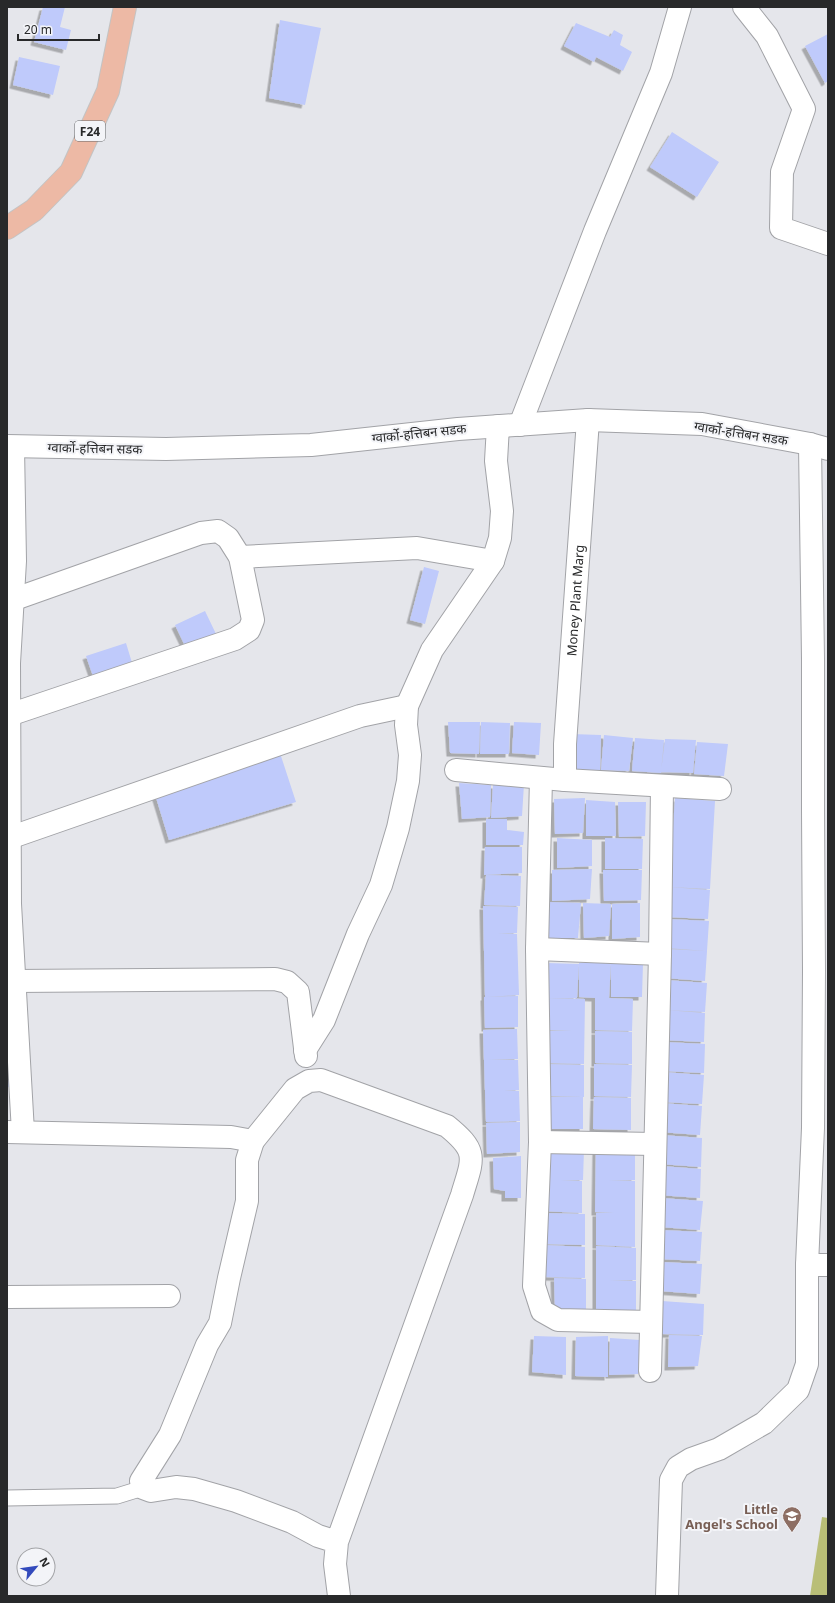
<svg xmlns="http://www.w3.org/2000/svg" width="835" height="1603" font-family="'Noto Sans','Noto Sans Devanagari',sans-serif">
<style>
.green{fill:#b9be77}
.building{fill:#bfcafb;filter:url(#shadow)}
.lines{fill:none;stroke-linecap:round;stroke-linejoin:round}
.service-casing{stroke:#a2a3a7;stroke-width:17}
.minor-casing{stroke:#a2a3a7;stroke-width:24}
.secondary-casing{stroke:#a2a3a7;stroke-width:24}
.primary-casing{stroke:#c3c3c3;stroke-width:24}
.service{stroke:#fff;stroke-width:15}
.minor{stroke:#fff;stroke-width:22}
.secondary{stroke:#fff;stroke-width:22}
.primary{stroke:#edb9a5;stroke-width:22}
.labels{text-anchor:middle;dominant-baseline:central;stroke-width:4;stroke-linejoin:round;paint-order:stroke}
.shield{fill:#f3f4f8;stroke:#656668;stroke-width:1}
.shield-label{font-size:12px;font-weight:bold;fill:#28292a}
.street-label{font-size:13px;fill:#28292a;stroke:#f3f4f8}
.education-label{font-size:13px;font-weight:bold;fill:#785e54;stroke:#f3f4f8;text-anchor:end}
</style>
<defs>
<filter id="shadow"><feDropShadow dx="-3.5" dy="3.5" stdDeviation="0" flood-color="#0004"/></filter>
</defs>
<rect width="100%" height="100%" fill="#e5e6eb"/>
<path class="green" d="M822,1517L828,1518V1596H810Z"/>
<path class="building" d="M43,7H65L60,27L71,30L66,50L34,42Z
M280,20L321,28L305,105L269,98Z
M576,23L610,37L614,30L623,35L620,45L632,52L623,71L596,57L594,62L564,46Z
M828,34V81L825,83L805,46Z
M19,57L60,66L53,95L13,85Z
M672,132L719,162L697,197L650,167Z
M424,567L439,571L425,624L410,620Z
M205,611L217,636L187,650L175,625Z
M126,643L133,666L94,679L86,656Z
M448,722H480L479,754L450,753Z
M481,722L510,723L509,754H480Z
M514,722L541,723L539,755L512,753Z
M571,734L601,735L600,771L569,770Z
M604,735L633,738L629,771L601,770Z
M635,738L664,740L661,773L632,771Z
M665,739L696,740L693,773L661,772Z
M697,742L728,744L724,776L694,774Z
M280,753L296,802L169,840L154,791Z
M459,783L491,785L490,817L462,819Z
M524,784L522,816L491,818L493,785Z
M585,798L583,833L555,834L554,799Z
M675,798L715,801L710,889L669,887Z
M586,800L615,802L616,836H586Z
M618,802H646L645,836L619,837Z
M486,819H507V830L524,832L523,845H486Z
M557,838L592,840V866L557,868Z
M605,838L643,839L642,869H605Z
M485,847H522V873L484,875Z
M592,869L590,899L552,901V870Z
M603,870H642L641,900L604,901Z
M486,875L521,876L520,906L484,905Z
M669,887L710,890L708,919L667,917Z
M548,902L581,903L578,938H547Z
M583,903L611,904L609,936L584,938Z
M640,903V937L612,939V904Z
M483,906L518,907L517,933L498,934H517L519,995L485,997Z
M668,919L709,921L707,951L666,948Z
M666,949L707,951L705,981L664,978Z
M611,962L643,963L642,997H611Z
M546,963L579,964L577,998H546Z
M579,963H611L609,998L633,999L632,1031L595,1030V998L579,997Z
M666,980L707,983L705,1012L664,1010Z
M518,996V1027L485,1028L484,997Z
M548,998L585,999L584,1064L547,1063V1031H572L547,1030Z
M665,1010L705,1013L704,1042L662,1040Z
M7,1027L11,1087H7Z
M517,1029L518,1059L489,1060H518L519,1090L504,1091H519L520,1121L486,1122L483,1030Z
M595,1031L632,1032V1064L595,1063Z
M664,1042L705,1044L704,1073L662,1071Z
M547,1064L584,1065V1097L547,1096Z
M594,1064L632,1065L631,1097L594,1096Z
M663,1072L704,1075L702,1104L661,1102Z
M546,1097H583V1129H546Z
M594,1097L631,1098V1130L593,1129Z
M661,1103L702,1106L700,1135L659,1132Z
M520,1122V1152L487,1154L486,1123Z
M662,1135L702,1138L701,1167L659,1164Z
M596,1146L635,1148V1180H609L635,1181V1247L596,1245V1213H614L595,1212Z
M544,1148L584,1149L583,1180H561L582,1181V1213L540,1211Z
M521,1156V1198H505V1191L494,1189L493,1158Z
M661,1166L701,1169L700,1198L658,1195Z
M661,1198L703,1201L700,1230L659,1227Z
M546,1213L585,1214V1245L543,1244Z
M661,1230L702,1232L700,1261L659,1259Z
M545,1245L585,1247V1278L543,1277Z
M596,1246L636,1248V1280H610L636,1281V1313L596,1312Z
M661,1262L702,1264L700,1294L659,1291Z
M554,1278L586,1279V1310L555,1309Z
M662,1301L704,1304L703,1335L662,1334Z
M669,1335L702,1336L698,1366L668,1367Z
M534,1336L566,1337V1375L532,1372Z
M608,1336V1377L575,1376L576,1337Z
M610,1338L640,1340L638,1374L609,1375Z"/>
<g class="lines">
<g class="service-casing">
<path id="service" d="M7,1498L117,1496L143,1488"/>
</g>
<g class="minor-casing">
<g id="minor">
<path d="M744,7L767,36L804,109L782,172L781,228L828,244"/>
<path d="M520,425L595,231L661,73L680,7"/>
<path d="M13,447L15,561L9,663L10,904L23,1132"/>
<path d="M240,557L417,548L493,561"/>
<path d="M9,715L235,639L249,630L253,620L240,557L228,538L218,531L201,533L12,600"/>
<path d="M456,770L565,780L720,789"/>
<path d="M541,778L537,949L540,1142L534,1286L542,1311L558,1320L651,1322"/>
<path id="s1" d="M565,780V744L588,420"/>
<path d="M9,838L360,716L407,706"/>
<path d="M537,949L660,954"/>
<path d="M14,981L275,979L287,982L298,992L306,1056"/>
<path d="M305,1050L324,1020L358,934L381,885L398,828L408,781L410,755L406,725L407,706L432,650L493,561L500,538L502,511L496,461L498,426"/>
<path d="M7,1132L231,1137L253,1141"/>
<path d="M540,1142L655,1144"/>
<path d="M807,1265H828"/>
<path d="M7,1297L169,1296"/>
<path d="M650,1371L660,954L662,786"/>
<path d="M337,1542L318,1536L292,1522L236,1501L194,1489L176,1487L151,1491L143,1488L141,1481L170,1435L207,1345L220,1323L229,1278L247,1201V1160L253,1141L295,1089L309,1081L321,1080L447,1126C479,1152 473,1158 462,1195L337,1542L335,1564L339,1596"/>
<path d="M667,1596L671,1480L678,1467L691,1459L719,1449L764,1423L798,1390L807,1364V1265L813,1128L814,971L813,811V659L810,444"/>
</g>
</g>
<g class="secondary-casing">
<path id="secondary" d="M7,446L166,449L311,445L458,429L588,420L702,424L810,444L828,449"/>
</g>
<g class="primary-casing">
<path id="primary" d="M7,228L34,210L71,172L108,91L125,7"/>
</g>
<use href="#service" class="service"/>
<use href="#minor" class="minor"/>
<use href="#secondary" class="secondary"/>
<use href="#primary" class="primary"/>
</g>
<defs>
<g id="school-pin" transform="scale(1)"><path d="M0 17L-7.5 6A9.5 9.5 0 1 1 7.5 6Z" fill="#8d6e63" stroke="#f3f4f8"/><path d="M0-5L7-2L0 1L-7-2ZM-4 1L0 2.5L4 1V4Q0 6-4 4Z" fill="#fff"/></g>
</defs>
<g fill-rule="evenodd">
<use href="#school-pin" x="792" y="1516"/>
</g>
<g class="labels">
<rect class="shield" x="75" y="121" width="30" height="20" rx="3"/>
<g class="shield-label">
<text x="90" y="131">F24</text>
</g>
<g class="street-label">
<text transform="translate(419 433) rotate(-6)">ग्वार्को-हत्तिबन सडक</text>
<text transform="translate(741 433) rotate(9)">ग्वार्को-हत्तिबन सडक</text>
<text transform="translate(95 448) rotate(1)">ग्वार्को-हत्तिबन सडक</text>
<text stroke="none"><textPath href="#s1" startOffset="180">Money Plant Marg</textPath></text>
</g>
<g class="education-label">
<text x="778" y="1509">Little<tspan x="778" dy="15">Angel's School</tspan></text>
</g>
</g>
<rect width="835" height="1603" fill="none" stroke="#28292a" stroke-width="16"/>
<g transform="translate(36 1567) rotate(61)"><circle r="19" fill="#f3f4f8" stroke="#a2a3a6"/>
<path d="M0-3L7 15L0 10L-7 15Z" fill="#334abc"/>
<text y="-6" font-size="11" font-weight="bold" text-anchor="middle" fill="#28292a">N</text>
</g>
<path d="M18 34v6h81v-6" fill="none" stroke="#28292a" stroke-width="2"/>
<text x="24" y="34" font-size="12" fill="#28292a" stroke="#f3f4f8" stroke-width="3" paint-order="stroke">20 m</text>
</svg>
